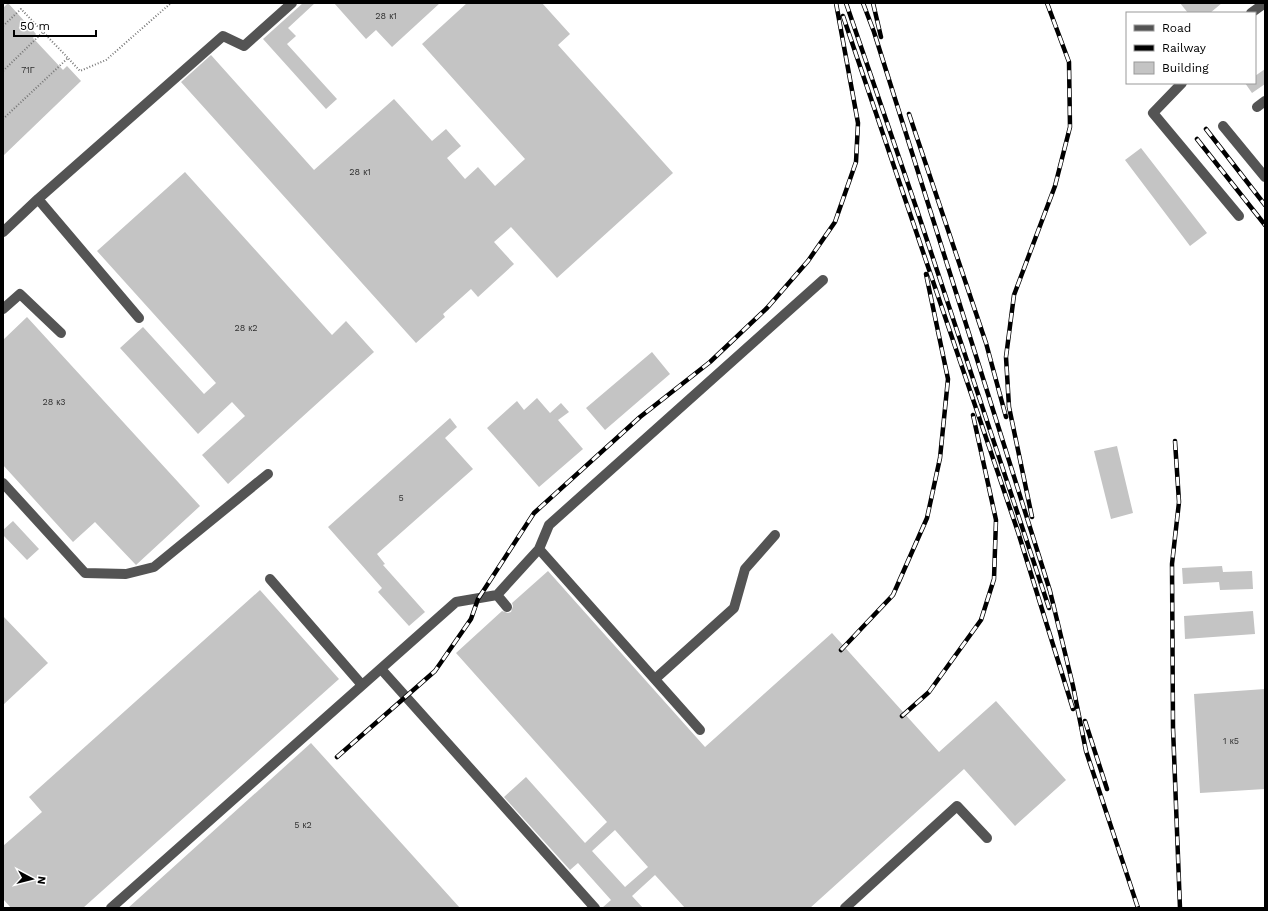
<svg xmlns="http://www.w3.org/2000/svg" width="1268" height="911" font-family="'Work Sans',sans-serif">
<style>
.building{fill:#c4c4c4;fill-rule:evenodd}
.lines{fill:none;stroke-linecap:round;stroke-linejoin:round}
.path{stroke:#767676;stroke-width:2;stroke-dasharray:1 2;stroke-linecap:butt}
.minor{stroke:#545454;stroke-width:10}
.rail-casing{stroke:#000;stroke-width:4.5}
.rail{stroke:#fff;stroke-width:3;stroke-dasharray:9;stroke-linecap:butt}
.labels{text-anchor:middle;dominant-baseline:central;stroke-width:3.5;stroke-linejoin:round;paint-order:stroke}
.number-label{font-size:9px;fill:#313131}
</style>
<rect width="100%" height="100%" fill="#fff"/>
<path class="building" d="M8,3L36,34L33,38L63,70L67,66L81,81L3,156V8Z
M303,3H315L288,28L296,36L287,44L337,99L326,109L263,39Z
M334,3H440L392,47L376,30L366,39Z
M467,3H542L570,34L558,45L673,173L557,278L511,227L494,242L514,264L478,297L471,289L443,314L445,317L416,343L181,82L211,55L314,170L394,99L432,141L446,129L461,146L447,158L465,179L478,167L495,186L525,159L422,44Z
M1180,3H1222L1210,13H1188Z
M1265,69V84L1252,93L1245,83H1255V76Z
M1141,148L1207,233L1190,246L1125,160Z
M185,172L332,335L346,321L374,352L228,484L202,455L245,416L232,402L198,434L120,348L143,327L204,394L216,383L97,251Z
M27,317L200,506L136,565L95,522L73,542L3,465V340Z
M652,352L670,374L605,430L586,408Z
M537,398L550,413L561,403L569,412L558,420L583,449L539,487L487,428L517,401L524,410Z
M450,418L457,427L445,438L473,469L377,554L385,564L383,565L425,612L409,626L378,592L382,588L328,527Z
M1117,446L1133,513L1111,519L1094,451Z
M13,521L39,549L27,560L3,535V530Z
M1222,566L1223,572L1252,571L1253,589L1220,590L1219,582L1183,584L1182,568Z
M548,571L705,747L832,633L939,752L996,701L1066,780L1015,826L964,769L810,908H685L655,875L632,896L643,908H602L611,900L578,863L570,870L504,797L526,777L585,843L607,822L456,653L502,611L508,613L511,612L513,606L512,603ZM615,830L648,867L625,887L592,851Z
M260,590L339,679L83,908H11L3,899V846L42,812L29,797Z
M1253,611L1255,634L1185,639L1184,616Z
M3,616L48,663L3,705Z
M1265,689V789L1200,793L1194,694Z
M311,743L460,908H128Z"/>
<g class="lines">
<path class="path" d="M3,26L21,9L43,32
M3,71L43,32L68,58
M3,119L68,58L80,71L106,60L171,3"/>
<path class="minor" d="M1251,13L1265,3
M1182,83L1153,113L1239,216
M1257,107L1265,101
M1223,126L1265,177
M38,199L223,36L244,46L292,3
M3,232L38,199L139,318
M3,309L20,294L61,333
M3,483L85,573L126,574L154,567L268,474
M539,549L549,525L823,280
M270,579L362,685
M497,595L507,607
M381,669L595,908
M655,679L734,608L745,569L775,535
M111,908L456,602L497,595L539,549L700,730
M845,908L957,806L987,838"/>
<g class="rail-casing">
<path id="rail" d="M846,3L917,210L1049,608
M863,3L874,32L1050,591L1073,686L1086,751L1138,908
M873,3L881,37
M843,16L1018,532L1073,709
M909,114L986,343L1006,417
M1206,129L1265,205
M1197,139L1265,225
M1175,441L1179,502L1172,564L1173,728L1180,908
M1032,517L1009,407L1006,357L1014,295L1055,186L1070,127L1069,62L1047,3
M841,650L893,595L927,518L940,458L948,379L926,274
M902,716L929,692L981,620L994,579L996,520L973,415
M1085,721L1107,789
M337,757L435,671L471,619L478,599L534,513L640,417L710,362L767,308L808,261L835,222L856,162L858,123L836,3"/>
</g>
<use href="#rail" class="rail"/>
</g>
<g class="labels">
<g class="number-label">
<text x="386" y="16">28 к1</text>
<text x="28" y="70">71Г</text>
<text x="360" y="172">28 к1</text>
<text x="246" y="328">28 к2</text>
<text x="54" y="402">28 к3</text>
<text x="401" y="498">5</text>
<text x="1231" y="741">1 к5</text>
<text x="303" y="825">5 к2</text>
</g>
</g>
<rect width="1268" height="911" fill="none" stroke="#000000" stroke-width="8"/>
<rect x="1126" y="12" width="130" height="72" fill="#ffffff" stroke="#999999"/>
<rect x="1134" y="25" width="20" height="6" fill="#545454" stroke="#999999"/>
<text x="1162" y="32" font-size="12" fill="#000000">Road</text>
<rect x="1134" y="45" width="20" height="6" fill="#000000" stroke="#999999"/>
<text x="1162" y="52" font-size="12" fill="#000000">Railway</text>
<rect x="1134" y="62" width="20" height="12" fill="#c4c4c4" stroke="#999999"/>
<text x="1162" y="72" font-size="12" fill="#000000">Building</text>
<g transform="translate(32 879) rotate(97)" stroke="#ffffff" stroke-width="3" paint-order="stroke">
<path d="M0-3L7 15L0 10L-7 15Z" fill="#000000"/>
<text y="-6" font-size="11" font-weight="bold" text-anchor="middle" fill="#000000">N</text>
</g>
<path d="M14 30v6h82v-6" fill="none" stroke="#000000" stroke-width="2"/>
<text x="20" y="30" font-size="12" fill="#000000" stroke="#ffffff" stroke-width="3" paint-order="stroke">50 m</text>
</svg>
